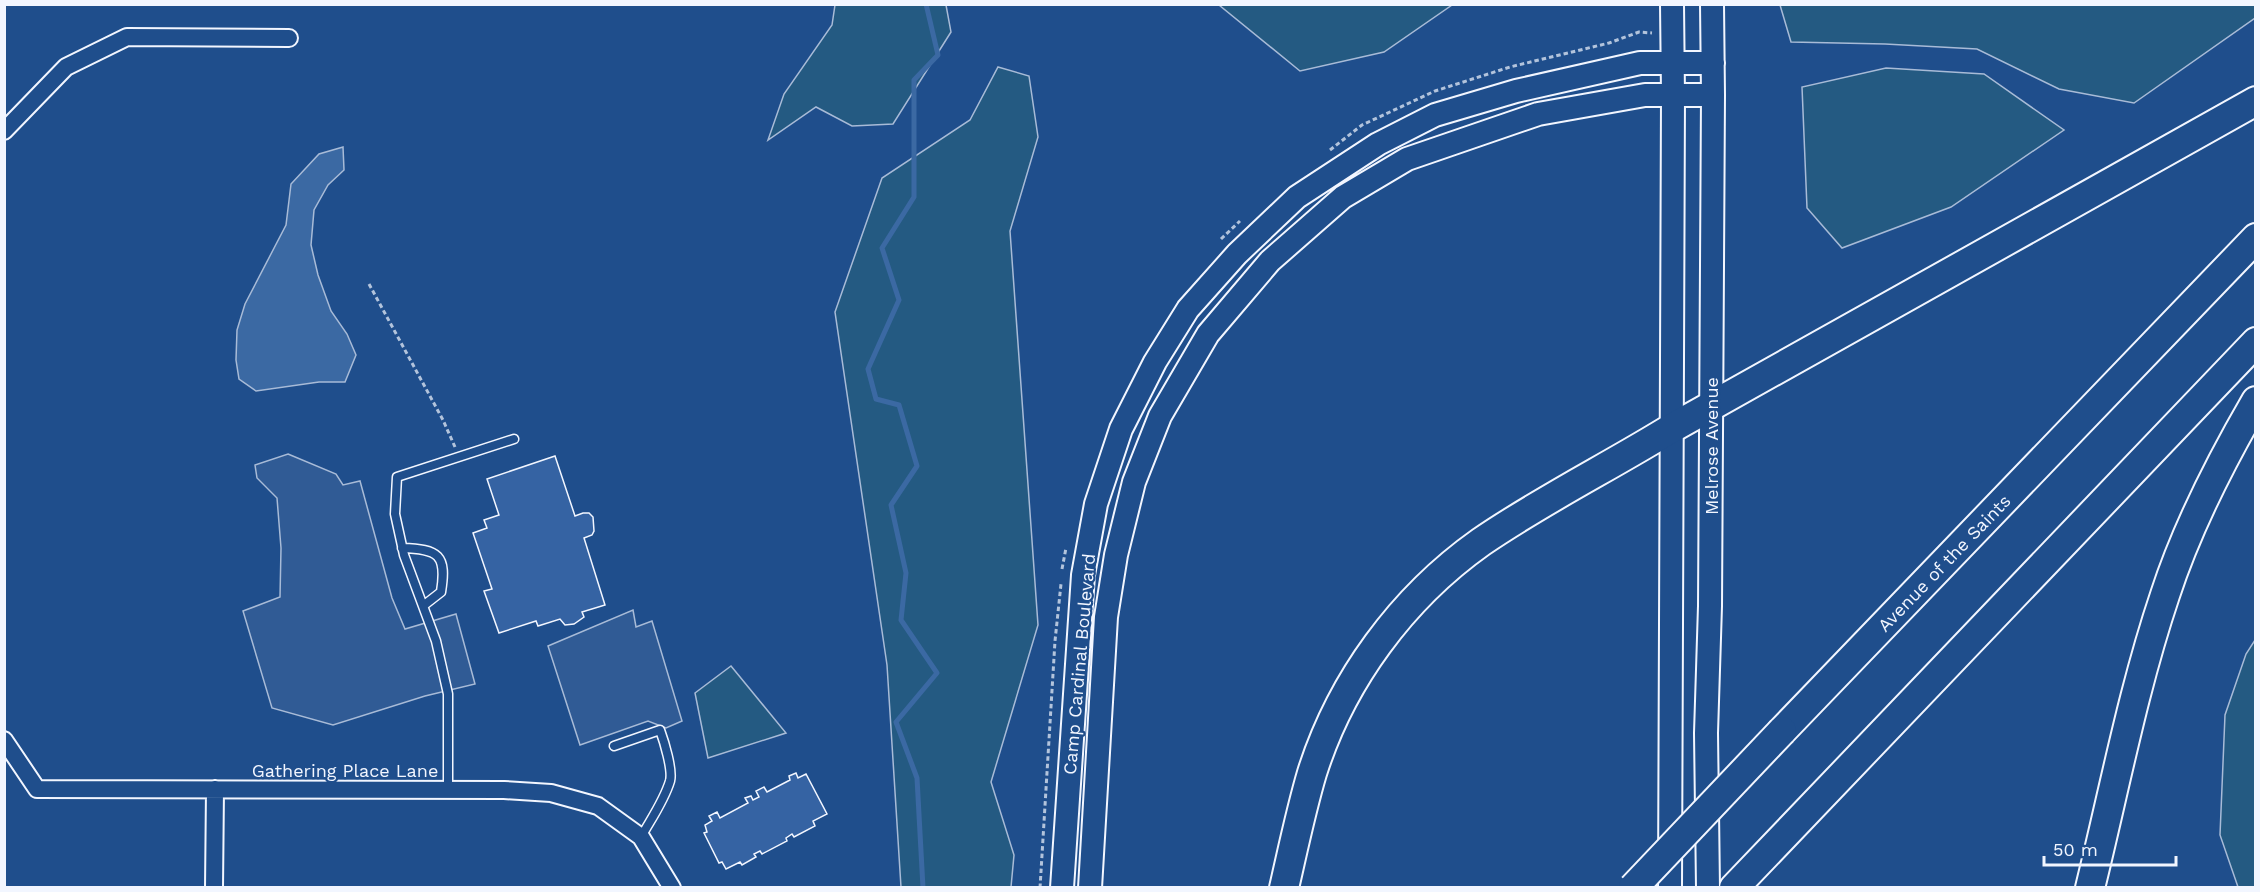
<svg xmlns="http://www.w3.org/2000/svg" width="2260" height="892" font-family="'Work Sans',sans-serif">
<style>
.green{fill:#245a82;stroke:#a8bbd7;stroke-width:1.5}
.parking{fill:#305b95;stroke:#a8bbd7;stroke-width:1.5}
.water{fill:#3b69a3;stroke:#a8bbd7;stroke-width:1.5}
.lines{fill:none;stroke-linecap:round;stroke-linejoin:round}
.stream{stroke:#3b69a3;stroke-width:5}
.building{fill:#3563a3;stroke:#f2f6ff;stroke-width:1.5}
.lane-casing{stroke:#f2f6ff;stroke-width:11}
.street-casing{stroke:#f2f6ff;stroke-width:20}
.secondary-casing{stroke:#f2f6ff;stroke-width:26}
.highway-casing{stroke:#f2f6ff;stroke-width:32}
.path{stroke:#b3c4dc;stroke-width:3;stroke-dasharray:4.5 3;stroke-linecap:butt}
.lane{stroke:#1f4e8c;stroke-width:8}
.street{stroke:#1f4e8c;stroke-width:16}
.secondary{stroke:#1f4e8c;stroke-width:22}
.highway{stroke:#1f4e8c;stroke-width:28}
.highway-bridge-casing{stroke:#f2f6ff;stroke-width:32;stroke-linecap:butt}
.highway-bridge{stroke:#1f4e8c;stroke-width:28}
.labels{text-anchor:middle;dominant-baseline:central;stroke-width:4.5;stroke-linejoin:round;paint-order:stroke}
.street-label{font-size:18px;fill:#f2f6ff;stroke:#1f4e8c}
</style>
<rect width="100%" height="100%" fill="#1f4e8c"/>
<path class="green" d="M2255,4V18L2134,103L2059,89L1977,49L1885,44L1791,42L1780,5Z
M835,5H946L951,32L893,124L852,126L816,107L768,140L784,94L832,25Z
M1219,5H1452L1384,52L1300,71Z
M998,67L1029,76L1038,137L1010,231L1038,625L991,782L1014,855L1011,887H901L887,665L835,312L882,178L970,120Z
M1886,68L1984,74L2064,130L1951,207L1842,248L1807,208L1802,87Z
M2255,640V887H2238L2220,835L2225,715L2246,654Z
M731,666L786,733L708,758L695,693Z"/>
<path class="parking" d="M288,454L336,474L343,485L360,481L392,598L405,629L456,614L475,684L425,696L333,725L272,708L243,611L280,597L281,548L277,498L257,478L255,465Z
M633,610L636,627L652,621L682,721L666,728L648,721L580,745L548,646Z"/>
<path class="water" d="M343,147L344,170L328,185L314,210L311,245L318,275L331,311L347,334L356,355L345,382H319L256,391L239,379L236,360L237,330L245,304L286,225L291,184L319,154Z"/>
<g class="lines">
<path class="stream" d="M923,888L917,778L896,722L937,673L901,620L906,573L891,505L917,466L899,405L876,399L868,369L899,300L882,248L914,197V80L938,55L926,4"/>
</g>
<path class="building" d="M555,456L575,516L583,513H589L593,517L594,531L592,535L584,538L605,605L582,612L584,617L574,624L565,625L560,619L538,626L536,621L499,633L484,591L492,589L473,533L487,528L484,520L499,515L487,479Z
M796,773L798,778L806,774L827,814L813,821L815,826L794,837L792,834L786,838L787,841L762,854L760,851L754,854L756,857L742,865L740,862L726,869L722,862L719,863L704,833L707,832L705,825L712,821L709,816L717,812L720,818L748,803L745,798L751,796L753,800L759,797L756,791L764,787L767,792L790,780L789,776Z"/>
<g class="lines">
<g class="lane-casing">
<path id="lane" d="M402,548C439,549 447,555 441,592L423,606
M614,746L660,730C664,741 673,770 670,781C664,801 651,819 641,837
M448,790V694L436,641L404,555L395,514L397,477L514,439"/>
</g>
<g class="street-casing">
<path id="street" d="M4,131L66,67L127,37L289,38
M4,740L37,789L504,790L551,793L598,806L641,837L672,888
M214,888L215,789"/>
</g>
<g class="secondary-casing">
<path id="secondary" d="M1062,888L1083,575L1096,504L1121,429L1155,362L1188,309L1237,254L1297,197L1378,144L1435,115L1516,91L1640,63H1713
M1090,888L1106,617L1116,555L1134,482L1160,416L1208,334L1270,261L1343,197L1407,159L1538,114L1645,95H1713
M1670,888L1673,95L1672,4
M1708,888L1706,733L1710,606L1713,95L1712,4"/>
</g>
<g class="highway-casing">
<path id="highway" d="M1782,731L2256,238
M1284,888C1293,849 1301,810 1312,773C1341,681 1402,598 1481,542C1542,500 1609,467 1672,428L2256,101
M1734,888L2256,342
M2090,888C2114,791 2133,690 2165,595C2187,527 2220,463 2256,401"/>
</g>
<path class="path" d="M1330,150L1362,125L1435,91L1510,67L1609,43L1639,32L1652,33
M1221,239L1240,221
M369,284L443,420L455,447
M1062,569L1066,548
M1040,888L1055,641L1061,584"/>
<use href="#lane" class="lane"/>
<use href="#street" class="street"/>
<use href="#secondary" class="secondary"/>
<use href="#highway" class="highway"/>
<g class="highway-bridge-casing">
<path id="highway-bridge" d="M1633,888L1782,731"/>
</g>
<use href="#highway-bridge" class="highway-bridge"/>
</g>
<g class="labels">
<g class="street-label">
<text transform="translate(1711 446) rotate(-90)">Melrose Avenue</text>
<text transform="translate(1944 563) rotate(-46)">Avenue of the Saints</text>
<text transform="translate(1079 664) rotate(-85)">Camp Cardinal Boulevard</text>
<text x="345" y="770">Gathering Place Lane</text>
</g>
</g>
<rect width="2260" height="892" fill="none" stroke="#f2f6ff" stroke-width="12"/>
<path d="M2044 856v9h132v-9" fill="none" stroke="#f2f6ff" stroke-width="3"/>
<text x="2053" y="856" font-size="18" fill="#f2f6ff" stroke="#1f4e8c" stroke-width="4.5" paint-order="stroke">50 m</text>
</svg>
